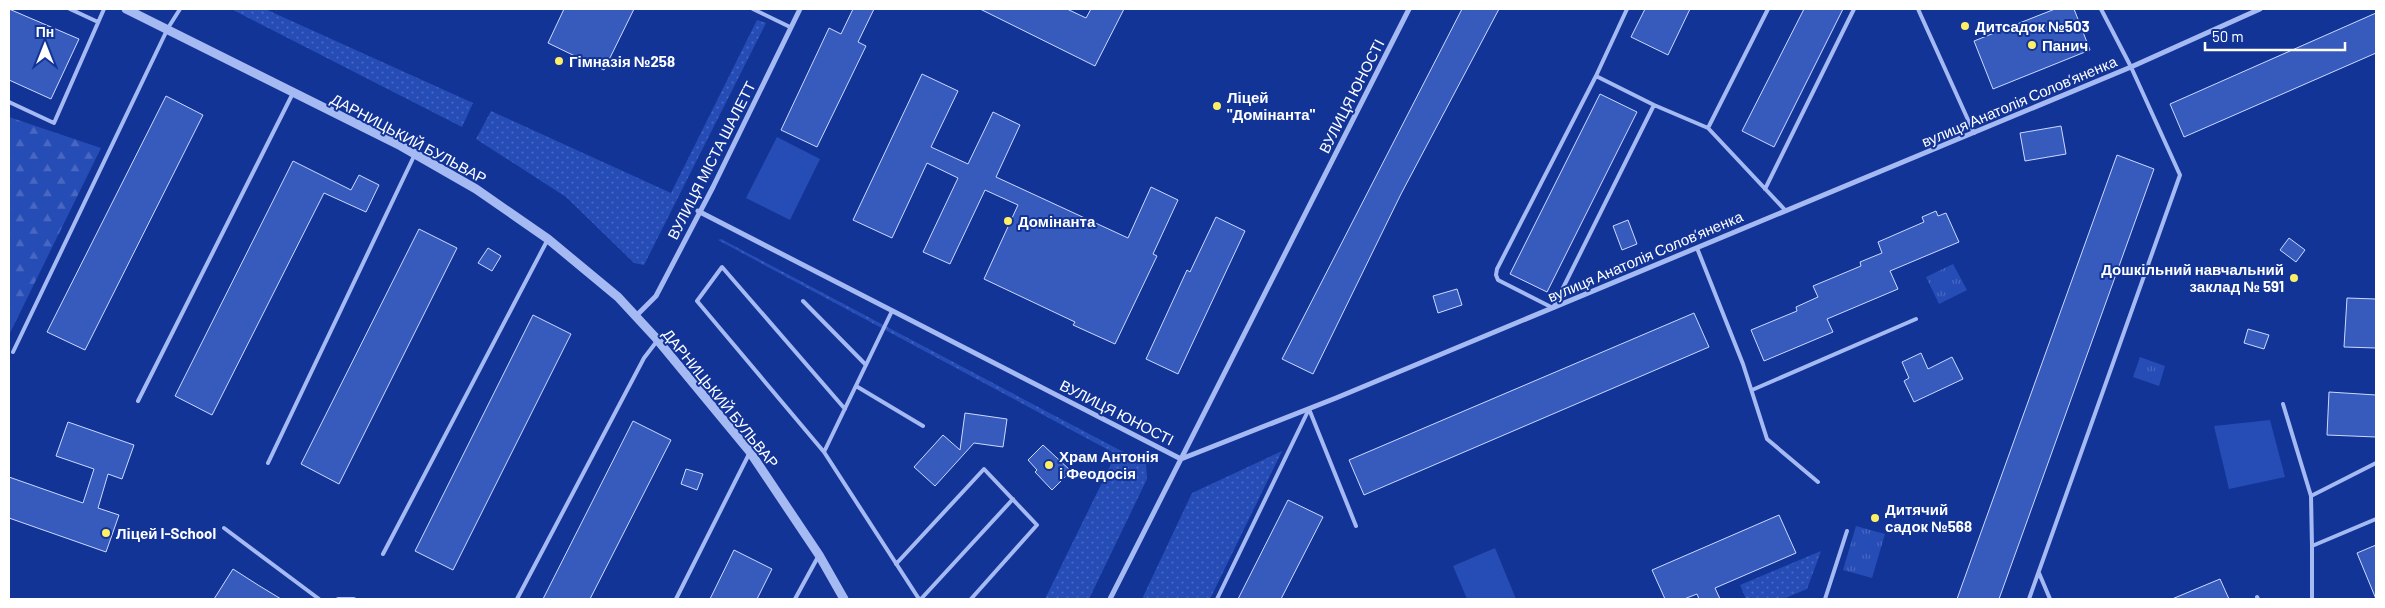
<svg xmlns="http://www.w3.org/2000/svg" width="2385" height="608" font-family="Barlow,sans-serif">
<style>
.grass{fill:url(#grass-dots)}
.forest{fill:url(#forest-firs)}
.park{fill:url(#park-tufts)}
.pitch{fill:#264cb6}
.building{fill:#375abd;stroke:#ccd9fd}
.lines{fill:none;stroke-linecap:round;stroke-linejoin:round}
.service{stroke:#a5baf3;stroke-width:4}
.minor{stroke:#a5baf3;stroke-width:5}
.tertiary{stroke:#a5baf3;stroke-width:9}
.poi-dot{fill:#ffef66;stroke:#133497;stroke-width:2}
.labels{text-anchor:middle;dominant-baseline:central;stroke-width:4;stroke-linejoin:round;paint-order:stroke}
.poi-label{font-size:15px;font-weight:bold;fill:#fff;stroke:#133497;text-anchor:start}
.street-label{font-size:15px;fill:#fff;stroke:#133497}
</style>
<defs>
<pattern id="grass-dots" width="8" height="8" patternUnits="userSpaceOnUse" patternTransform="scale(1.25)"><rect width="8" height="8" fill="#264cb6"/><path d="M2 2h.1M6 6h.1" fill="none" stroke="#4767c1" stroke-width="1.8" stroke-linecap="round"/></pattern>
<pattern id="forest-firs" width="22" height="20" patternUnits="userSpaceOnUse" patternTransform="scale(1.25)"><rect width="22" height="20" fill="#264cb6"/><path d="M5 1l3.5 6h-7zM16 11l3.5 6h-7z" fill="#4767c1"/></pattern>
<pattern id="park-tufts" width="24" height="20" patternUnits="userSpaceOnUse" patternTransform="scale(1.25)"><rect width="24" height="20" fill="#264cb6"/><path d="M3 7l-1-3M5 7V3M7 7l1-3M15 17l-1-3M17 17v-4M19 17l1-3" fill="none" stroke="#4767c1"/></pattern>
</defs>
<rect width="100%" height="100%" fill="#133497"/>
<path class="grass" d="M231,9H265L473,103L462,127Z
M757,20L766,23L644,265L634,263L566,197L476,139L491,111L671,193Z
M721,239L1146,464L1147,479L1089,599H1045L1116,454L718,240Z
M1282,451L1210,599H1142L1192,493Z
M1821,551L1807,589L1783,599H1746L1740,585Z"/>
<path class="forest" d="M9,117L101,148L9,335Z"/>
<path class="park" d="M1953,264L1967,290L1939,304L1926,277Z
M2140,357L2165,366L2159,386L2133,377Z
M1856,526L1885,534L1872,578L1843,570Z"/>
<path class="pitch" d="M777,137L820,159L790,220L746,198Z
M2270,420L2285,477L2229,489L2214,426Z
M1495,548L1516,599H1467L1453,566Z"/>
<path class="building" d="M9,9L79,39L51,99L9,80Z
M564,9H634L604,70L548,43Z
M853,9H874L858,42L866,46L817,147L781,130L829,28L841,34Z
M980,9H1067L1086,18L1091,9H1124L1095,66Z
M1462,9H1499L1401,194L1313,374L1282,359Z
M1645,9H1690L1668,55L1631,37Z
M1804,9H1843L1774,147L1742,131Z
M2055,9H2074L2090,50L1993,89L1974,41Z
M2376,13V53L2184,137L2170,104Z
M922,74L958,91L931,147L968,164L993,112L1020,125L996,177L1128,238L1151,187L1178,200L1153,254L1157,256L1115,344L1073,325L1075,322L984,279L1018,205L985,190L950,264L923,252L958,178L927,163L892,238L853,220Z
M1600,94L1637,112L1547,292L1510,274Z
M166,96L203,115L85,350L47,332Z
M2061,126L2066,154L2025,161L2020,133Z
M2117,155L2154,169L1999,599H1957Z
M293,161L351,190L359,175L379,185L366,212L324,193L212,415L175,396Z
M1936,211L1938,216L1946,213L1959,242L1890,271L1898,289L1827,319L1833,332L1764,361L1751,330L1797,311L1796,307L1818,297L1813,286L1861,266L1860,262L1882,253L1878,242L1924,222L1922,217Z
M1216,217L1245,231L1178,374L1146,359L1187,270L1190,272Z
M1628,220L1637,244L1622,250L1613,226Z
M419,229L457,248L339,484L301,464Z
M2289,238L2305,250L2296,262L2280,250Z
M488,248L501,256L492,271L478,263Z
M1457,289L1462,305L1438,313L1433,296Z
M2347,298L2376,299V348L2344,347Z
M1694,313L1709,347L1364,495L1349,460Z
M533,315L571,334L453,570L415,551Z
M2248,329L2269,335L2264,349L2244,343Z
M1921,353L1928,369L1952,357L1963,379L1914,402L1904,381L1909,378L1902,362Z
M2329,392L2376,395V437L2327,435Z
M965,413L1007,419L1003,447L974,443L935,486L914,467L943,435L960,450Z
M633,421L671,440L590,599H543Z
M68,422L134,445L122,479L108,474L98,508L119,515L106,552L9,518V477L83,503L94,469L56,456Z
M1043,445L1071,471L1052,490L1035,472L1037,470L1028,460Z
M686,469L703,474L697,490L681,484Z
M1288,500L1323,517L1281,599H1238Z
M1779,515L1796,553L1715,588L1720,599H1699L1697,594L1684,599H1665L1652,570Z
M2376,545V599L2357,553Z
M734,550L772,569L757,599H710Z
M233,569L258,585L281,599H214Z
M2220,579L2229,599H2172Z"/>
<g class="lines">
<path class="service" d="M70,9L98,22
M753,9L790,27
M1627,9L1596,76L1497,269L1496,275L1498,280L1553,308L1654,105
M1918,9L1974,133
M1596,76L1654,105L1708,128L1786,211
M9,102L54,123L104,9
M1708,128L1768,9
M1765,189L1854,9
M1697,248L1743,364L1767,439L1818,482
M803,301L866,365
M13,352L168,28L180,9
M856,386L923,426
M1752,390L1916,319
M138,401L293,93
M2283,404L2311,496L2312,546
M845,409L722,267L697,301L824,452C847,405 869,358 892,311
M1309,409L1356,526
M824,452L919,599
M268,463L415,154
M2311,496L2376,463
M224,528L319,599
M383,554L548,239
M896,564L984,469L1037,525L971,599
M2039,573L2050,599
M2257,597L2258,599
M338,599H354
M517,599L644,358L657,341
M676,599L749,454
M795,599L819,555
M921,599L1013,499
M1217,599L1309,409
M1825,599L1847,531
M2029,599L2180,175L2131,67L2101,9
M2312,599V546L2376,519"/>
<path class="minor" d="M698,211L1181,459
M636,316L656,296L713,187L800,9
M1181,459L1336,398L2131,67L2260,9
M1110,599L1409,9"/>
<path class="tertiary" d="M126,9L401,146L476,189L548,239L618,297L655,337L750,452L819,555L844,599"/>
</g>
<g class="poi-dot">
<circle cx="1965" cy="26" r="5"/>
<circle cx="2032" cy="45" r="5"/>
<circle cx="559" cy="61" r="5"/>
<circle cx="1217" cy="106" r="5"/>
<circle cx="1008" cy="221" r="5"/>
<circle cx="2294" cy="278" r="5"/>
<circle cx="1049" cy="465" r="5"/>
<circle cx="1875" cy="518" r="5"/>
<circle cx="106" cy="533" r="5"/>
</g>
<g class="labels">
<g class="poi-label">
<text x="1975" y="26">Дитсадок №503</text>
<text x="2042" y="45">Панич</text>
<text x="569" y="61">Гімназія №258</text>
<text x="1227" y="97">Ліцей<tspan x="1227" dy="17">"Домінанта"</tspan></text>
<text x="1018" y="221">Домінанта</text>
<text x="2284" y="269" text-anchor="end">Дошкільний навчальний<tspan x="2284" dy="17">заклад № 591</tspan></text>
<text x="1059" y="456">Храм Антонія<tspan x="1059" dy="17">і Феодосія</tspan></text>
<text x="1885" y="509">Дитячий<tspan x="1885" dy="17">садок №568</tspan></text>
<text x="116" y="533">Ліцей I-School</text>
</g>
<g class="street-label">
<text transform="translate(1351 96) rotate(-63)">ВУЛИЦЯ ЮНОСТІ</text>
<text transform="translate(2019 101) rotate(-23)">вулиця Анатолія Соловʼяненка</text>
<text transform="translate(409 138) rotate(28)">ДАРНИЦЬКИЙ БУЛЬВАР</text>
<text transform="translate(711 160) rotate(-63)">ВУЛИЦЯ МІСТА ШАЛЕТТ</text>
<text transform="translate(1645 256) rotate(-23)">вулиця Анатолія Соловʼяненка</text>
<text transform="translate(721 398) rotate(51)">ДАРНИЦЬКИЙ БУЛЬВАР</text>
<text transform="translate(1117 412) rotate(27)">ВУЛИЦЯ ЮНОСТІ</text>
</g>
</g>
<rect width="2385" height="608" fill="none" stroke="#ffffff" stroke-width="20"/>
<g transform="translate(45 45)" stroke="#133497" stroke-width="4" paint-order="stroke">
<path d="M0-4L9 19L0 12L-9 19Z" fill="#ffffff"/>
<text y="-8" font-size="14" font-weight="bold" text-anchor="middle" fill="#ffffff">Пн</text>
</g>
<path d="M2205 42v8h140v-8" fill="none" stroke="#ffffff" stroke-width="2.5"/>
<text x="2212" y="42" font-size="15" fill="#ffffff" stroke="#133497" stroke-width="4" paint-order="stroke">50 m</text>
</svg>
